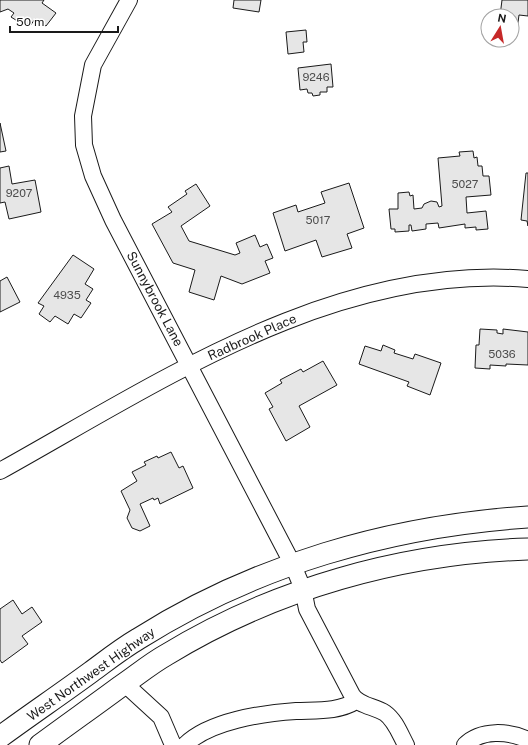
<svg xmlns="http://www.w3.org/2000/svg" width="528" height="745" font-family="'Public Sans',sans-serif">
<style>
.building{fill:#e6e6e6;stroke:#1a1a1a}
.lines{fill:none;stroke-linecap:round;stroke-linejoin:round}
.minor-casing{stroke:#1a1a1a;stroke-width:18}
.major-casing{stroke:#1a1a1a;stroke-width:23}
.minor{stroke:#fff;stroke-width:16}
.major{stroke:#fff;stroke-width:21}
.labels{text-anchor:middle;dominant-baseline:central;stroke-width:3;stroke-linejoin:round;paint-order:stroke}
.number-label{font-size:11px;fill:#4d4d4d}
.street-label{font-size:13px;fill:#1a1a1a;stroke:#fff}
</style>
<rect width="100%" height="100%" fill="#fff"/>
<path class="building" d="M0,0H44L42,3L56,13L46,26L35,19L30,26L21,19L19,22L11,17L14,13L8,9L0,12Z
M234,0H261L259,12L233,8Z
M502,0H528V16L519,15L517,30H512V16H500Z
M306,30L307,42H303L304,52L288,54L286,32Z
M331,64L333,87H327V92H320V95L313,96L312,93H308L307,89L300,90L298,68Z
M0,123L6,151L0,152Z
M473,151L474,158L477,157L478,166H482L483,176H489L491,195L466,197L467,213L486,211L488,229L476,230V227L465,228V224L439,228L438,223L426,224V229L412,231L411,225H409V231L395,232V229H391L389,209H398V193L409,192L410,196L413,195L414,209L422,208L424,204L431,201L437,202L439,207L442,206L438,158L460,156L459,152Z
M9,166L12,184L35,180L41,212L9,219L5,202L0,203V168Z
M526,173H528V226L527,221L521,220Z
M349,183L364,228L347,234L352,248L322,257L316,240L285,251L273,213L296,205L298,212L325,203L321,192Z
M196,184L210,206L181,226L189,241L235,255L240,253L236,243L255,235L260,247L267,244L273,258L265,261L270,273L242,284L221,276L214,300L189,292L195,270L173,263L152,224L172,212L168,207L187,194L185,191Z
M73,255L94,269L85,284L93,289L86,300L91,303L81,318L74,314L68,324L55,316L50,322L39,314L44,306L38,303Z
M7,277L20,302L0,312V281Z
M480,329L497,330V333L503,334V329L528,332V365L506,364V366L490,365V369L475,368L476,345H479Z
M383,345L395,350L394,353L413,359L415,354L441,363L430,395L407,386L409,382L359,364L365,346L381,351Z
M323,361L337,385L299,406L310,427L286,441L269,409L273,407L265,393L282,383L280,380L301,369L303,372Z
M171,452L179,468L183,466L193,488L160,504L158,498L154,500L153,498L140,504L150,526L140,531L132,528L127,518L130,510L121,491L137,481L132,472L146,465L144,462L157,456L158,458Z
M13,600L22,614L32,607L42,622L22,636L28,644L2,663L0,660V609Z"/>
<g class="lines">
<g class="minor-casing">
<path id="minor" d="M129,0L93,65L83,116L84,145L93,176L113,220L292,563L303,589L307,609L352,695C359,706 374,706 385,713C395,720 400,734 406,745
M0,471C160,382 335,263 528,279
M125,684L161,717L173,745
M185,745C209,721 263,713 296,711C317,710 338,712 356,701
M465,745C481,729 509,731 528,740"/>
</g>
<g class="major-casing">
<path id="major" d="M0,737C30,715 61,694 91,672C106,661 121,649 138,639C255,565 390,526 528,517
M40,745C67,725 94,706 121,686C136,676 150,664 166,655C274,589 401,553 528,549"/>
</g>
<use href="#minor" class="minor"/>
<use href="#major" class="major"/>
</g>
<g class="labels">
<g class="number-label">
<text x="316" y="77">9246</text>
<text x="465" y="184">5027</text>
<text x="19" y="193">9207</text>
<text x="318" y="220">5017</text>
<text x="67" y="295">4935</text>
<text x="502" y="354">5036</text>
</g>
<g class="street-label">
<text transform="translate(155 299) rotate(62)">Sunnybrook Lane</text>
<text transform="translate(252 337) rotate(-24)">Radbrook Place</text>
<text transform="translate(91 674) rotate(-35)">West Northwest Highway</text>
</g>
</g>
<g transform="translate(500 28) rotate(11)"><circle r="19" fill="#ffffff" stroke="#a3a3a3"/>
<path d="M0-3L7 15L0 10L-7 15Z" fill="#c62828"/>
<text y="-6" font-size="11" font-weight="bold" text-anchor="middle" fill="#1a1a1a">N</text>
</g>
<path d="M10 26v6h108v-6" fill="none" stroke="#1a1a1a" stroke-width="2"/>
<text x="16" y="26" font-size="12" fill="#1a1a1a" stroke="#ffffff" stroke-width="3" paint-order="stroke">50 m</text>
</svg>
